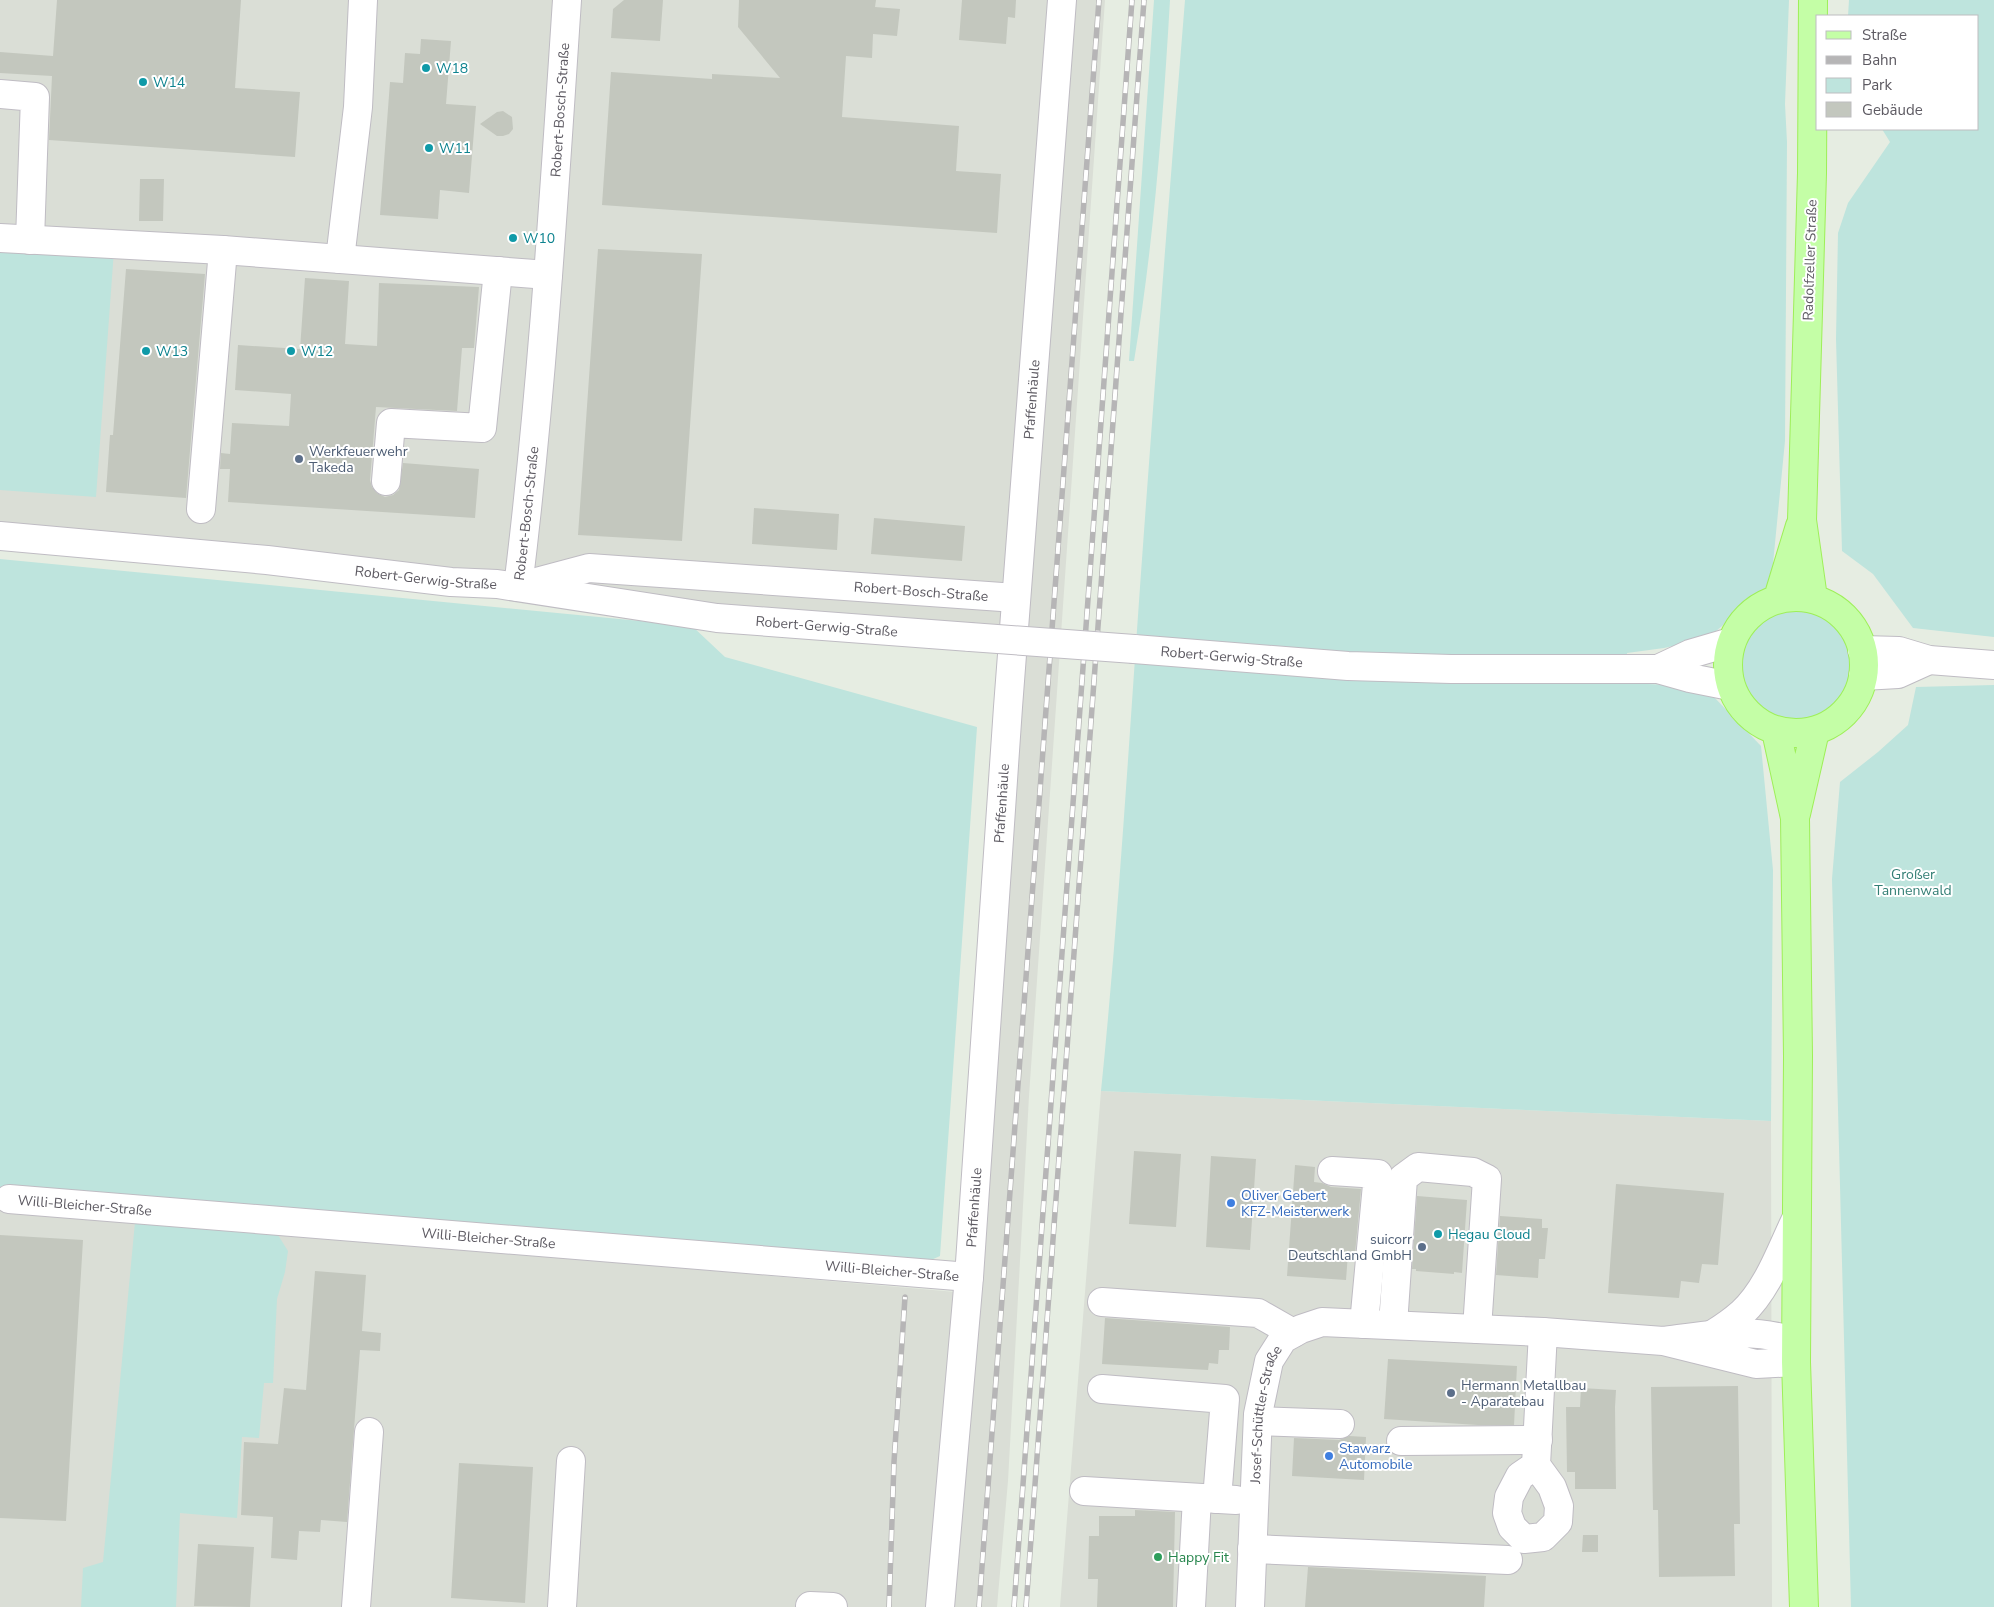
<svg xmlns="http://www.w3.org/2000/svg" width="1994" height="1607" font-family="'Nunito Sans',sans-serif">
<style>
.industrial{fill:#daded6}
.green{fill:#bee4dd}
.building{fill:#c3c7be}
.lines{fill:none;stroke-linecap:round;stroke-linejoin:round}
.minor-casing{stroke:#bfbcc3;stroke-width:30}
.major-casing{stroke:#9eef58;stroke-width:30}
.minor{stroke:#fff;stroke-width:28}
.major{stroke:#c4fea6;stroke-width:28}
.rail-casing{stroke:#b6b5b6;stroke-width:5.5}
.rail{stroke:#fff;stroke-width:4;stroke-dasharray:11;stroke-linecap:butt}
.minor-bridge-casing{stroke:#bfbcc3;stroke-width:30;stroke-linecap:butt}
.minor-bridge{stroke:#fff;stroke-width:28}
.culture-dot{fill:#0f9aa8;stroke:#fff;stroke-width:2}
.service-dot{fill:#5c6f8a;stroke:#fff;stroke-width:2}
.shop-dot{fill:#3f7fe0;stroke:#fff;stroke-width:2}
.leisure-dot{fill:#2e9e5b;stroke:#fff;stroke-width:2}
.labels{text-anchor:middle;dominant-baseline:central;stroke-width:4;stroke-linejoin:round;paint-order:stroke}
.culture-label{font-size:14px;fill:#0d838f;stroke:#fff;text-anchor:start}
.street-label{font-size:14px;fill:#5d5a62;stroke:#fff}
.service-label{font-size:14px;fill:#4e5e75;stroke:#fff;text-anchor:start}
.park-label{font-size:14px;fill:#347f75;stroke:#fff}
.shop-label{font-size:14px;fill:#366cbe;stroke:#fff;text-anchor:start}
.leisure-label{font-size:14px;fill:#27864d;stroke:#fff;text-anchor:start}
</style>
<rect width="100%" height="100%" fill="#e6ede2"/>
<path class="industrial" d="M0,0H1105L1029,1096L1008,1481L997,1607H0V1209L979,1294L1014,629L0,545Z
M1101,1091L1771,1121L1772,1607H1060Z"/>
<path class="green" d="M1154,0H1170C1163,120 1154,242 1134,361H1129Z
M1185,0H1789L1785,104L1787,142L1785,441L1771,584L1708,638L1664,648L1627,653L1628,683L1668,685L1714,697L1761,746L1773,870L1771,1121L1101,1091C1118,924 1128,755 1140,587C1154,391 1169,196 1185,0Z
M1849,0H1994V637L1913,628L1873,574L1842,551L1836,339L1838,233L1848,203L1890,142L1882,129H1978V16H1848Z
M0,245L114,250L96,497L0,490Z
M0,559L692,626L725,657L977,727L940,1256L931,1260L0,1196Z
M1731 663a61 61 0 1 1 122 0a61 61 0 1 1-122 0Z
M1994,685V1607H1851L1832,879L1840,782L1878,752L1908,725L1916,687Z
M135,1222L278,1235L288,1251L285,1272L277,1299L273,1383H264L259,1438L242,1437L237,1518L180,1513L176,1607H81L83,1568L103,1562Z"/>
<path class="building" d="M57,0H241L235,88L300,92L295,157L49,140L52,76L0,73V52L53,56Z
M624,0H663L660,41L611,38L613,9Z
M739,0H876L875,7L900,9L897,36L873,34L872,58L846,56L842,117L959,126L956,171L1001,174L997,233L602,205L611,72L712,79V74L780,78L738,27Z
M962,0H1016L1015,18L1008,17L1006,44L959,40Z
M421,39L451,41L446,104L476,106L469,193L440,190L438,219L380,215L390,82L403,83L405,53L420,54Z
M503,111L512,117L513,129L509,134L503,136H497L480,124L497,112Z
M140,179H164L163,221H139Z
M598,249L702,254L682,541L578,535Z
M126,269L205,274L186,498L106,492L110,435H113Z
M305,278L349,281L345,344L377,346L379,283L479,287L474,348H462L457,411L376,407L370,480L372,487L377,493L385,497L393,495L399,490L403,463L479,469L475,518L228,502L230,469H220L221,453L230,454L232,423L289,426L291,394L235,390L238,345L300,349Z
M754,508L839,514L837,550L752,544Z
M874,518L965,526L962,561L871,554Z
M1134,1151L1181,1154L1176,1227L1129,1224Z
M1211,1156L1256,1159L1250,1250L1206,1247Z
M1295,1165L1315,1167L1314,1182L1322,1183L1331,1187L1361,1189L1355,1254H1348L1346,1280L1287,1276Z
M1616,1184L1724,1193L1718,1265L1702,1264L1699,1283L1681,1281L1679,1298L1608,1293Z
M1417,1196L1467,1200L1462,1273L1454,1272V1274L1416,1271V1269H1412Z
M1500,1216L1542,1219V1228H1548L1545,1259H1539L1538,1278L1496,1275Z
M0,1235L83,1240L66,1521L0,1518Z
M315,1271L366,1275L362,1331L381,1333L380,1351L360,1350L347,1522L321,1520L320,1532L299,1531L297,1560L271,1558L273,1517L241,1515L244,1442L278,1444L284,1388L306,1390Z
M1105,1318L1230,1327L1229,1350H1219L1218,1364L1209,1363L1208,1370L1102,1364Z
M1388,1359L1517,1366L1514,1425H1478L1384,1419Z
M1738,1386L1740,1524H1734L1735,1576L1659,1577L1658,1510H1653L1651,1387Z
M1581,1388L1616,1390L1615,1407L1616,1489H1575V1472H1567L1566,1407H1580Z
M1349,1436L1366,1437L1364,1480L1292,1476L1294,1438L1339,1440Z
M459,1463L533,1467L525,1603L451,1598Z
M1135,1510L1175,1512L1173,1607H1097L1098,1579H1088L1089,1536H1099V1516H1135Z
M1583,1535H1598V1552H1582Z
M198,1544L254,1547L250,1607L194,1606Z
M1308,1567L1486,1576L1484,1607H1305Z"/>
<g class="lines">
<g class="minor-casing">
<g id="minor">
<path d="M0,94L35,97L30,240"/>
<path d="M0,238L223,250L548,275"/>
<path d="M340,259L358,107L363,0"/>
<path d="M386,481L391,423L482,428L498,271"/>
<path d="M201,509L223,250"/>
<path id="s1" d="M0,536L267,560L451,582L497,584L717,618L970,637"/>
<path id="s2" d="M529,584L589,568L1016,598"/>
<path id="s3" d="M518,587C542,392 554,196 567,0"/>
<path id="s4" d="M1134,649L1348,666L1451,669H1658L1690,678L1730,686"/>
<path d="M1862,650L1899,651L1929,660L1994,665"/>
<path d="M1658,669L1690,654L1731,642"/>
<path d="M1863,676L1898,674L1929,660"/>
<path d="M1332,1171L1378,1174L1364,1324"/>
<path id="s5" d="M9,1199L969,1277"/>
<path d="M1102,1302L1258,1313L1293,1333"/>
<path d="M1393,1325L1403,1178L1418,1167L1473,1172L1487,1179L1477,1329"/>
<path d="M1713,1334C1723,1328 1733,1321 1742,1313C1768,1289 1781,1250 1796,1219"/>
<path d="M1102,1389L1225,1399L1217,1499"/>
<path d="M1258,1421L1340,1424"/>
<path d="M1401,1441L1538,1440"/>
<path d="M1536,1465L1520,1476L1509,1497L1507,1513L1512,1527L1524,1539L1543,1537L1558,1522L1559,1506L1552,1487L1536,1465L1543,1332"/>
<path d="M1084,1491L1236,1500"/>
<path d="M1252,1549L1508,1560"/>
<path d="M810,1606L833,1607"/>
<path d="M356,1607L369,1432"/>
<path d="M562,1607L571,1461"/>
<path id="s6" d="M940,1607L969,1277L1008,707L1062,0"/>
<path d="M1191,1607L1197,1498"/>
<path id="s7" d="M1250,1607L1258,1414L1269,1361L1283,1339L1301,1329L1322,1322L1543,1332L1663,1341L1756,1364L1796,1362L1782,1338C1743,1328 1702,1336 1663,1341"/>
</g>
</g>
<g class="major-casing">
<path id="major" d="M1813,0L1812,173L1802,520L1813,598
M1728 665a68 68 0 1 1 136 0a68 68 0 1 1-136 0Z
M1778,598L1800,526
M1776,731L1795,818L1798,1056L1796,1362L1804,1607
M1796,814L1815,731"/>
</g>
<use href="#minor" class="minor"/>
<use href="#major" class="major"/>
<g class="rail-casing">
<path id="rail" d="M889,1607L894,1462L905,1297
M979,1607L1099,0
M1014,1607L1132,0
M1026,1607L1144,0"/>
</g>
<use href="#rail" class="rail"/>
<g class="minor-bridge-casing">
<path id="minor-bridge" d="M970,637L1134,649"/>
</g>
<use href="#minor-bridge" class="minor-bridge"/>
</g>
<g class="culture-dot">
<circle cx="426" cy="68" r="5"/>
<circle cx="143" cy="82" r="5"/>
<circle cx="429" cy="148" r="5"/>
<circle cx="513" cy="238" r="5"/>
<circle cx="146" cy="351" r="5"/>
<circle cx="291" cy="351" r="5"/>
<circle cx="1438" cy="1234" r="5"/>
</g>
<g class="service-dot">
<circle cx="299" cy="459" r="5"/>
<circle cx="1422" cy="1247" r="5"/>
<circle cx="1451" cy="1393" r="5"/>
</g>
<g class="shop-dot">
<circle cx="1231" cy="1203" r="5"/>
<circle cx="1329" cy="1456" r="5"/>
</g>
<circle class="leisure-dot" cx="1158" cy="1557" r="5"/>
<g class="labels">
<g class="culture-label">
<text x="436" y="68">W18</text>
<text x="153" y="82">W14</text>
<text x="439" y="148">W11</text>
<text x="523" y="238">W10</text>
<text x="156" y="351">W13</text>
<text x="301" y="351">W12</text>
<text x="1448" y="1234">Hegau Cloud</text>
</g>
<g class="street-label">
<text stroke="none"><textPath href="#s3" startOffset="479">Robert-Bosch-Straße</textPath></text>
<text transform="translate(1810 260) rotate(-88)">Radolfzeller Straße</text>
<text stroke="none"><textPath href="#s6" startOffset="1211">Pfaffenhäule</textPath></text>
<text stroke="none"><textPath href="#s3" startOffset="74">Robert-Bosch-Straße</textPath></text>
<text stroke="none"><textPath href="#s1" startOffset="428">Robert-Gerwig-Straße</textPath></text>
<text stroke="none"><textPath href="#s2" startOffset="395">Robert-Bosch-Straße</textPath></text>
<text stroke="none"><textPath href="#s1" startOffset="832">Robert-Gerwig-Straße</textPath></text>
<text stroke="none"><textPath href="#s4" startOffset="98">Robert-Gerwig-Straße</textPath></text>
<text stroke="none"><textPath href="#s6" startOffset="806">Pfaffenhäule</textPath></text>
<text stroke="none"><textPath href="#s5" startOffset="76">Willi-Bleicher-Straße</textPath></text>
<text stroke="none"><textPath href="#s6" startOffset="401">Pfaffenhäule</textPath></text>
<text stroke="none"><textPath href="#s5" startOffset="481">Willi-Bleicher-Straße</textPath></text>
<text stroke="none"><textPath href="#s5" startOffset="886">Willi-Bleicher-Straße</textPath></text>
<text stroke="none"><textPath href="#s7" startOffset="194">Josef-Schüttler-Straße</textPath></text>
</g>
<g class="service-label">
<text x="309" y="451">Werkfeuerwehr<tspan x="309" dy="16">Takeda</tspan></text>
<text x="1412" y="1239" text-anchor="end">suicorr<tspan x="1412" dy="16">Deutschland GmbH</tspan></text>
<text x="1461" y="1385">Hermann Metallbau<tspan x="1461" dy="16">- Aparatebau</tspan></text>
</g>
<g class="park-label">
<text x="1913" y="874">Großer<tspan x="1913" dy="16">Tannenwald</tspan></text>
</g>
<g class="shop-label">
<text x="1241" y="1195">Oliver Gebert<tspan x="1241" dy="16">KFZ-Meisterwerk</tspan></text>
<text x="1339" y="1448">Stawarz<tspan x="1339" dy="16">Automobile</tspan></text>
</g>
<g class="leisure-label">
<text x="1168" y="1557">Happy Fit</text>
</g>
</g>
<rect x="1816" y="15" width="162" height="115" fill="#ffffff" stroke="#bebdc0"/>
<rect x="1826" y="31" width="25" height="8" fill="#c4fea6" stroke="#bebdc0"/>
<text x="1862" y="40" font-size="15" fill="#5d5a62">Straße</text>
<rect x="1826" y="56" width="25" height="8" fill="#b6b5b6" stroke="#bebdc0"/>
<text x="1862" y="65" font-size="15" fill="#5d5a62">Bahn</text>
<rect x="1826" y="78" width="25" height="15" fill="#bee4dd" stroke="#bebdc0"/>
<text x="1862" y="90" font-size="15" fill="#5d5a62">Park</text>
<rect x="1826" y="102" width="25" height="15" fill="#c3c7be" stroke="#bebdc0"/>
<text x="1862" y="115" font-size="15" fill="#5d5a62">Gebäude</text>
</svg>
